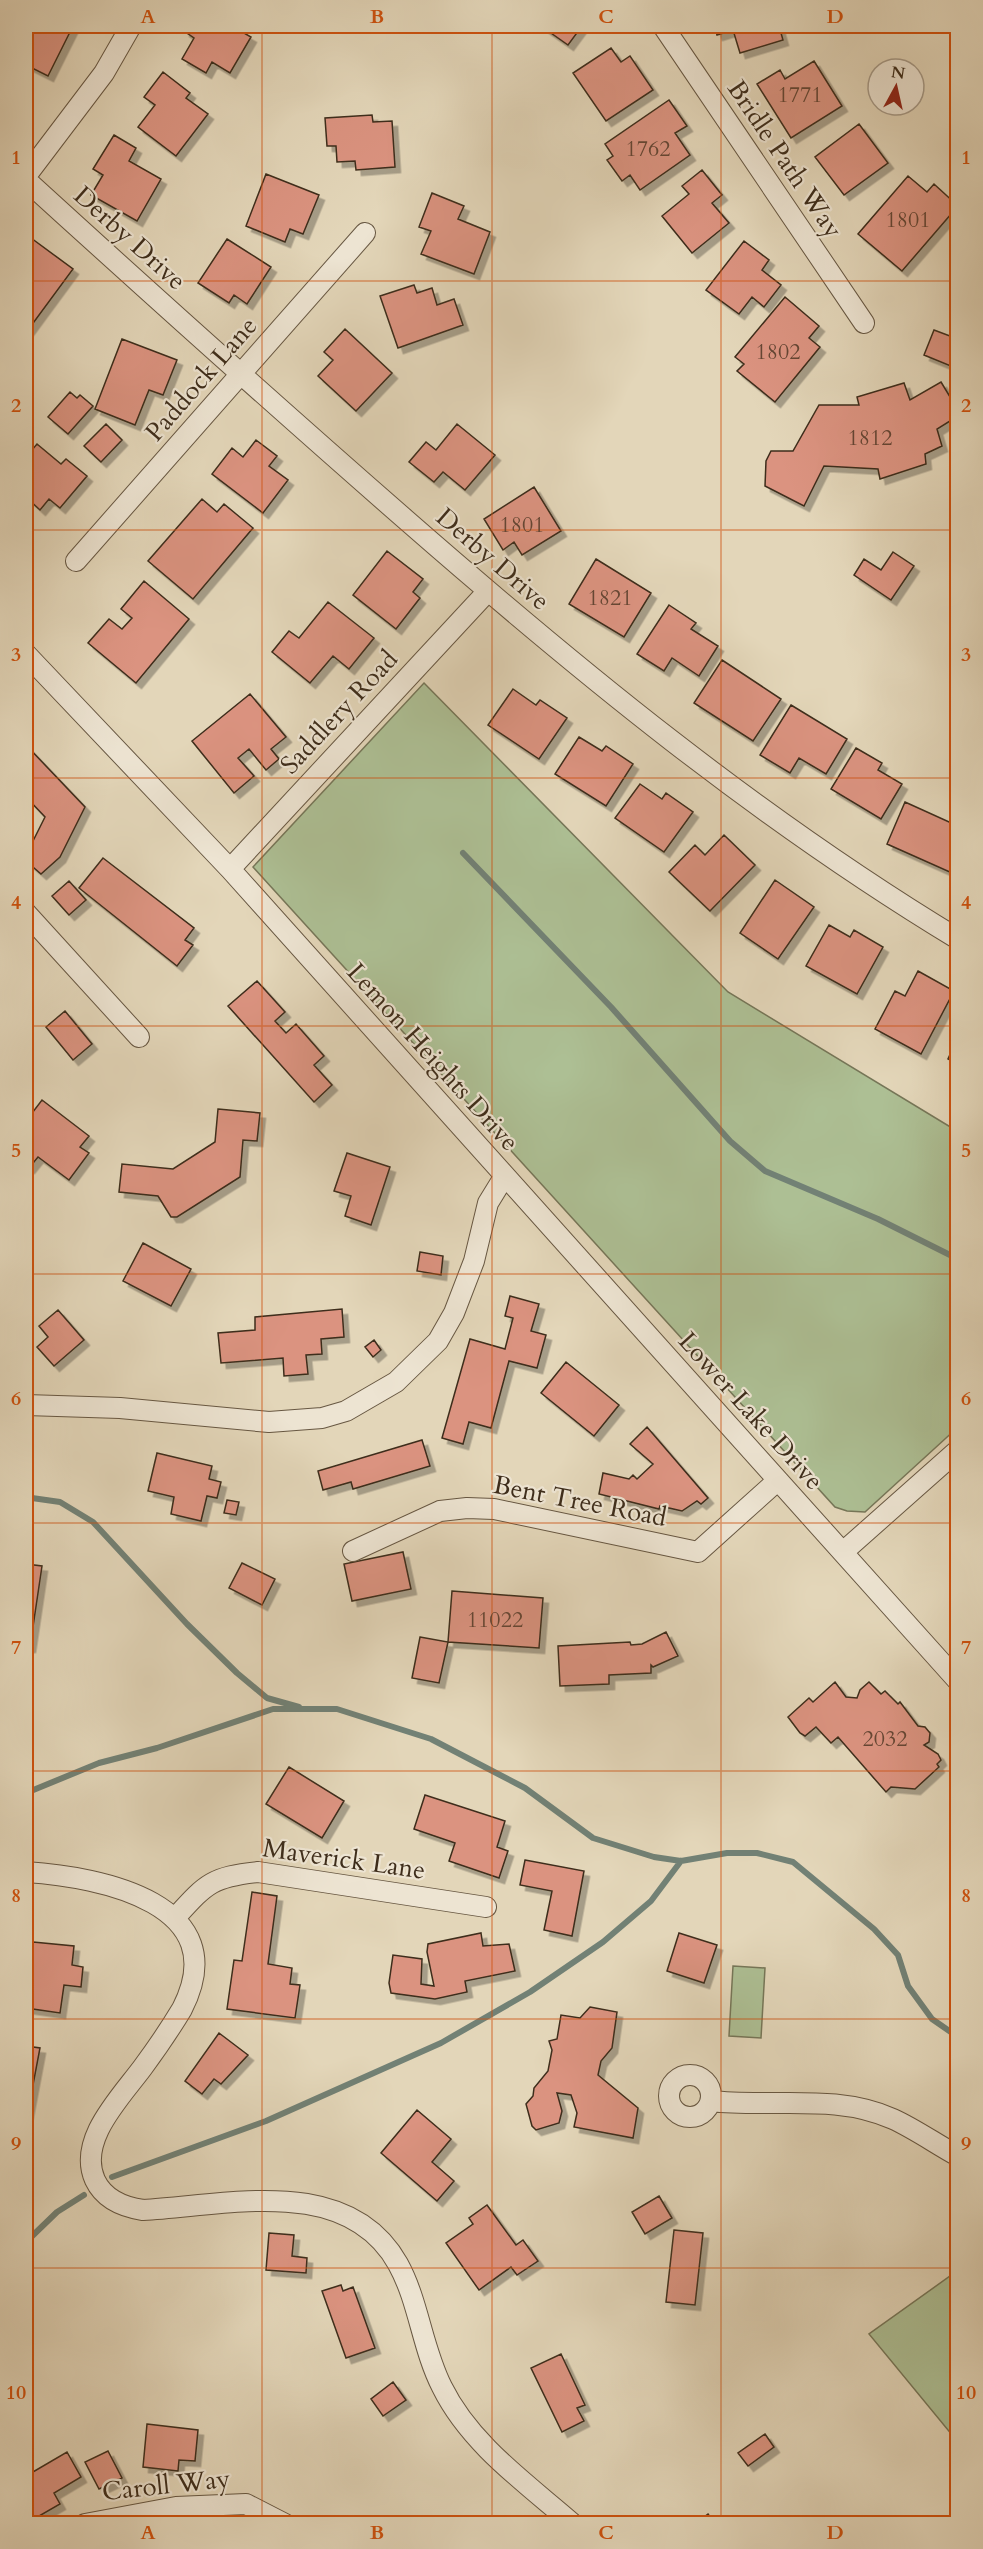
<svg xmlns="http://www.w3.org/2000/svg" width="983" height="2549" font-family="Cardo,serif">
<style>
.green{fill:#adbf94;stroke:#767658;stroke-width:1.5}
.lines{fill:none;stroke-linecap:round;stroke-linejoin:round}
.stream{stroke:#728175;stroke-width:6}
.building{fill:#db9380;stroke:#3e2d1b;stroke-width:1.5;filter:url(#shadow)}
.minor-casing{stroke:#675742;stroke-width:22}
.minor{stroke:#ede4d2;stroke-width:20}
.grid{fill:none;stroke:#ce520e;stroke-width:1.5;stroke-opacity:0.55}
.labels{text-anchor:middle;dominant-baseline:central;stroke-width:4.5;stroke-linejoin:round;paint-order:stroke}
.number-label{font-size:22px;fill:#654634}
.street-label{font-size:26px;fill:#3e2d1b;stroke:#ede4d2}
.neatline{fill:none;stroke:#ce520e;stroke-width:2}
.grid-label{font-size:20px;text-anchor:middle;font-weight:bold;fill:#ce520e}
</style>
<defs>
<filter id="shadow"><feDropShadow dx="5.5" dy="5.5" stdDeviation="0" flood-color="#0004"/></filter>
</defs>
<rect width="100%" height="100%" fill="#e3d6b9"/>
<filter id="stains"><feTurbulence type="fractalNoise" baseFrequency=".00333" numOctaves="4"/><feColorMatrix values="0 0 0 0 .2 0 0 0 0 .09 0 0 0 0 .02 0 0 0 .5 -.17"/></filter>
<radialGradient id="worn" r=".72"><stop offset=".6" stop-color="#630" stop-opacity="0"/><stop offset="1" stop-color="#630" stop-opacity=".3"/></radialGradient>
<path class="green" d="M424,683L728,992L957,1131V1428L865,1512L847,1511L835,1507L253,867Z
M733,1966L765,1968L761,2038L729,2036Z
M957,2271V2441L869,2334Z"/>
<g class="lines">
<path class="stream" d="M463,853L611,1007L730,1141L765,1171L878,1219L958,1259
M26,1492L32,1498L60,1502L93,1522L187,1624L237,1673L267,1698L299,1707
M26,1793L99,1763L157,1748L273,1709H337L431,1739L525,1788L593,1838L654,1857L681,1861L727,1853H757L793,1862L874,1929L898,1955L908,1986L932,2019L958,2037
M112,2177L266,2121L441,2043L530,1992L603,1942L651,1901L681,1861
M26,2242L57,2212L84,2195"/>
</g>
<path class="building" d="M32,26H73L48,76L26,65V39Z
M188,26H232L251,37L230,73L212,62L206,73L182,59L194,38L184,31Z
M541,26H582L568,45Z
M714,26H779L783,40L740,53L733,30L717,35Z
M611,48L621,62L630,56L653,90L606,121L573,73Z
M814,61L842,106L791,138L757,84L780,70L785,79Z
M163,72L190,93L186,98L208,114L176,156L138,127L155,105L144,97Z
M669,100L687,126L675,133L690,155L640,190L630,175L622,181L607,160L613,156L605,144Z
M372,115L373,122L392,121L395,167L356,170L355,161L337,162L336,146H327L325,118Z
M859,124L888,163L844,195L815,157Z
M114,135L136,148L129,161L161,179L137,221L91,195L103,175L93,169Z
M702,170L722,195L712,203L729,223L692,253L662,216L689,194L682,186Z
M266,174L319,195L303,234L290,229L285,242L246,226Z
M908,176L927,192L934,184L958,206L902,271L858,234Z
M432,193L464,206L458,219L490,232L474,274L421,254L431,231L419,227Z
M27,235L73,269L28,330L26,329Z
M227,239L271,267L247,304L234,295L229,303L198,283Z
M744,241L769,260L762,270L781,285L764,307L752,297L739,314L706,290Z
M414,285L417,293L432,288L437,305L454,299L463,325L398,348L380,296Z
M785,297L819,326L809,338L820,347L775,402L737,371L744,364L735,357Z
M345,329L392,373L356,411L318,376L333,360L324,352Z
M934,330L958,339V369L924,355Z
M122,339L177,360L163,395L149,390L135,425L95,409Z
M941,382L958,410V416L937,429L942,446L925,454L926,464L880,479L878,469L824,466L804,506L765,486L766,461L771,451H793L819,405H859L857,397L904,383L910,400Z
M70,392L77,398L80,395L93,406L68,434L48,417Z
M106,424L122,440L101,462L84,446Z
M457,424L495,455L465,490L443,472L434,482L409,462L426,442L436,450Z
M256,440L277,456L269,466L288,480L263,513L212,474L232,448L243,457Z
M37,444L61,464L66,459L87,476L60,508L49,499L40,510L26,497V457Z
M534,487L561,531L522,555L514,542L503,550L484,519Z
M202,499L217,512L224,504L253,528L193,599L148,561Z
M387,551L423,579L413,592L420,598L396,629L353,595Z
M893,552L914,566L891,600L854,575L864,559L881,570Z
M596,559L651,593L624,637L569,604Z
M144,581L189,619L136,683L88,643L109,619L122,629L132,618L121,609Z
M328,602L374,638L349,669L333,656L310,683L272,652L289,631L299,638Z
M669,605L696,623L691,629L718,646L699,676L672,658L664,671L637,654Z
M722,660L781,699L753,741L694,703Z
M513,689L536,705L540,700L567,718L539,759L488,725Z
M250,694L286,737L271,749L279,759L266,770L249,749L238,758L254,776L234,793L192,741Z
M791,705L847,739L826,774L799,758L790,773L760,755Z
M579,737L602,751L606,746L633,764L606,806L555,774Z
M26,745L85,807L60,857L41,874L26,861V855L45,817L26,797Z
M856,748L882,763L878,770L902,784L881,819L831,789Z
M640,784L662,799L666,793L693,812L664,852L615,818Z
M905,802L958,826V859L952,873L887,844Z
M724,835L755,865L710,911L669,872L695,845L705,855Z
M103,858L194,928L185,940L193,945L177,966L79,888Z
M775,880L814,907L778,959L740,933Z
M69,881L86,900L69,915L52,896Z
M829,925L850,937L854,930L883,947L857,994L806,966Z
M918,971L954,991L921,1054L875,1029L895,991L905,996Z
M257,981L285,1012L275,1021L286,1033L296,1024L324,1056L314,1065L332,1085L314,1102L228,1006Z
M65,1011L92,1044L73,1060L46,1027Z
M958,1037V1064L948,1059Z
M42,1100L89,1136L80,1147L89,1153L69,1180L38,1157L29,1168L26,1166V1121Z
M218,1109L260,1113L257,1141L243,1140L240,1177L177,1217H171L158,1196L119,1192L122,1164L173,1169L215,1142Z
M347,1153L390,1167L371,1225L345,1216L351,1196L334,1191Z
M143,1243L191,1269L171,1306L123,1281Z
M420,1252L443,1256L441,1275L417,1271Z
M510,1296L539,1304L531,1331L546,1335L537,1368L509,1361L491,1428L469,1422L463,1444L442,1438L470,1339L505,1349L513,1318L505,1316Z
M342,1309L344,1337L321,1339L322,1354L306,1355L308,1374L284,1376L283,1358L221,1363L218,1333L255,1330V1317Z
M58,1310L84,1340L54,1366L37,1347L48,1337L39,1326Z
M374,1340L381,1350L373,1357L365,1347Z
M566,1362L619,1405L594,1436L541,1393Z
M647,1427L708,1498L701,1504L697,1501L682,1511L660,1506L659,1509L599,1494L603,1473L629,1479L633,1475L637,1479L653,1464L630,1444Z
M422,1440L430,1466L353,1489L351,1482L323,1490L318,1471Z
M157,1453L212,1466L209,1479L221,1482L217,1498L207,1496L201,1521L171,1514L174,1497L148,1491Z
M227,1500L239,1502L236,1515L224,1513Z
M403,1552L411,1589L352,1601L344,1564Z
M242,1563L275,1579L262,1605L229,1588Z
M26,1564L42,1566L30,1647H26Z
M452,1591L543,1598L539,1648L448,1642Z
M666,1632L678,1656L653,1667L651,1665V1673L609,1675V1684L560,1686L558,1646L630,1642L631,1645L642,1644Z
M420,1637L448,1642L439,1683L412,1678Z
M835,1682L846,1697L857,1698L860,1690L869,1682L881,1694L885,1691L898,1704L900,1702L918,1726L925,1727L930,1733L929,1742L924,1745L938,1754L941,1760L937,1764L939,1767L915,1789L891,1787L886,1792L838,1737L831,1743L816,1727L805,1736L800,1733L788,1717L809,1698L813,1702Z
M289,1767L344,1801L322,1838L266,1804Z
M425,1795L505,1821L497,1847L508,1851L499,1878L449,1861L455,1843L414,1829Z
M525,1860L584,1871L572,1936L544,1930L552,1891L520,1885Z
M252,1892L277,1896L268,1964L292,1968L290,1984L300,1985L295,2018L227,2009L234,1960L242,1961Z
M481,1933L483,1946L509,1944L515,1971L465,1981L467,1992L435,1999L391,1993L389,1983L393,1955L422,1959L421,1984L434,1986L427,1952L428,1944Z
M679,1933L717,1945L704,1983L667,1971Z
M33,1942L74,1946L72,1965L83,1967L81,1987L64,1985L60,2013L26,2008V1985L28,1986Z
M590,2007L617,2012L612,2048L601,2061L598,2075L638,2108L633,2138L574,2127L577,2113L571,2095L557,2093L562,2111L559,2123L536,2130L532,2126L526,2104L533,2096L534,2088L548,2071L552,2050L549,2041L557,2039L561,2015L580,2018Z
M219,2033L248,2055L221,2084L214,2079L202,2094L185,2081Z
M26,2046L40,2048L26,2122Z
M417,2110L451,2139L432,2162L454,2181L437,2201L381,2153Z
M659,2196L672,2218L645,2234L632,2212Z
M487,2205L516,2245L523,2240L538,2261L517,2275L511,2267L479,2290L446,2243L473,2224L469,2218Z
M674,2230L703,2233L695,2305L666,2302Z
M269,2233L294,2235L292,2256L307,2258L306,2273L266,2270Z
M341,2285L343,2291L353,2287L375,2348L346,2358L322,2291Z
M561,2354L585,2405L577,2408L584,2421L562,2432L531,2368Z
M393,2382L406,2400L383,2416L371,2399Z
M147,2424L198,2430L195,2461L179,2460L178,2471L143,2467Z
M765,2434L774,2447L748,2466L738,2453Z
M108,2451L122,2478L99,2489L85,2462Z
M67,2452L81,2477L54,2493L60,2504L34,2519L26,2505V2476Z
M708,2514L715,2524H695Z"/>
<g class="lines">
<g class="minor-casing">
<path id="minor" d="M663,26L864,323
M26,176L104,73L131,26
M26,180C151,294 277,407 405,519C580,672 758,818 958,939
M76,561L365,233
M26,654L230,869L958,1681
M230,869L488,591
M26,913L139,1037
M26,1405L120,1408L269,1422L322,1418L346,1411L396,1382L438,1341L454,1313L474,1261L488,1203L504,1177
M353,1551L440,1511L467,1508L494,1509L698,1552L777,1481
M843,1552L958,1450
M26,1872C102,1877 236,1904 182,2009C170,2029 157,2048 143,2067C121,2097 77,2140 95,2180C104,2199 123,2207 143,2210C225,2206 347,2173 398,2264C419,2302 422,2348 442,2387C470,2444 526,2483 573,2524
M175,1918C206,1884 211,1877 258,1872L486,1907
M669 2096a21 21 0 1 1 42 0a21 21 0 1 1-42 0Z
M711,2101C771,2108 836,2093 893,2119C915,2129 936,2144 958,2156
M85,2524L176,2507L246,2504L285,2524"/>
</g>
<use href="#minor" class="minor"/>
</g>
<path class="grid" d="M262,26V2524M492,26V2524M721,26V2524M26,281H958M26,530H958M26,778H958M26,1026H958M26,1274H958M26,1523H958M26,1771H958M26,2019H958M26,2268H958"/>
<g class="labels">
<g class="number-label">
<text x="800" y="95">1771</text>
<text x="648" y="149">1762</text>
<text x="908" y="220">1801</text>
<text x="778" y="352">1802</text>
<text x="870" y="438">1812</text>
<text x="522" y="525">1801</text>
<text x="610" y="598">1821</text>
<text x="495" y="1620">11022</text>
<text x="885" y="1739">2032</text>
</g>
<g class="street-label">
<text transform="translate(785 159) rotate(56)">Bridle Path Way</text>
<text transform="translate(130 238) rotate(42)">Derby Drive</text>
<text transform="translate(201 379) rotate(-49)">Paddock Lane</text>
<text transform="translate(493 559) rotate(41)">Derby Drive</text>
<text transform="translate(339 712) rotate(-47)">Saddlery Road</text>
<text transform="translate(433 1057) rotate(48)">Lemon Heights Drive</text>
<text transform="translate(751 1411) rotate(48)">Lower Lake Drive</text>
<text transform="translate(580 1501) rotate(11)">Bent Tree Road</text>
<text transform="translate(344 1859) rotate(8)">Maverick Lane</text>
<text transform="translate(166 2485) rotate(-6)">Caroll Way</text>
</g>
</g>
<rect width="983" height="2549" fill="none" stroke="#e3d6b9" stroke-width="66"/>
<g transform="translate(896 87) rotate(8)"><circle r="28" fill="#ede4d2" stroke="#a79b89" stroke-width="1.5"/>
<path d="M0-4.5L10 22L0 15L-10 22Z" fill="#8f2418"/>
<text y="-9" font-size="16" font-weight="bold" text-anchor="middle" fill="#3e2d1b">N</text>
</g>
<rect x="33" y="33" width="917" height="2483" class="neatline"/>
<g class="grid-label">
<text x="148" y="23">A</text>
<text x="377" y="23">B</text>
<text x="606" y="23">C</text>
<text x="835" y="23">D</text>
<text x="16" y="164">1</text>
<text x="966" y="164">1</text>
<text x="16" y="412">2</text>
<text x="966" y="412">2</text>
<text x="16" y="661">3</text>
<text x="966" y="661">3</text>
<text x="16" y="909">4</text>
<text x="966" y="909">4</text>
<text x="16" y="1157">5</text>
<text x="966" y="1157">5</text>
<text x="16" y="1405">6</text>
<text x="966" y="1405">6</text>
<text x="16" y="1654">7</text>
<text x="966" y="1654">7</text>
<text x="16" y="1902">8</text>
<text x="966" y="1902">8</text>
<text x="16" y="2150">9</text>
<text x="966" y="2150">9</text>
<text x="16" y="2399">10</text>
<text x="966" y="2399">10</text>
<text x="148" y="2539">A</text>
<text x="377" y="2539">B</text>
<text x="606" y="2539">C</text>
<text x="835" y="2539">D</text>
</g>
<rect width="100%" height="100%" filter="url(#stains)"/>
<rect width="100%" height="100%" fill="url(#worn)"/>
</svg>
